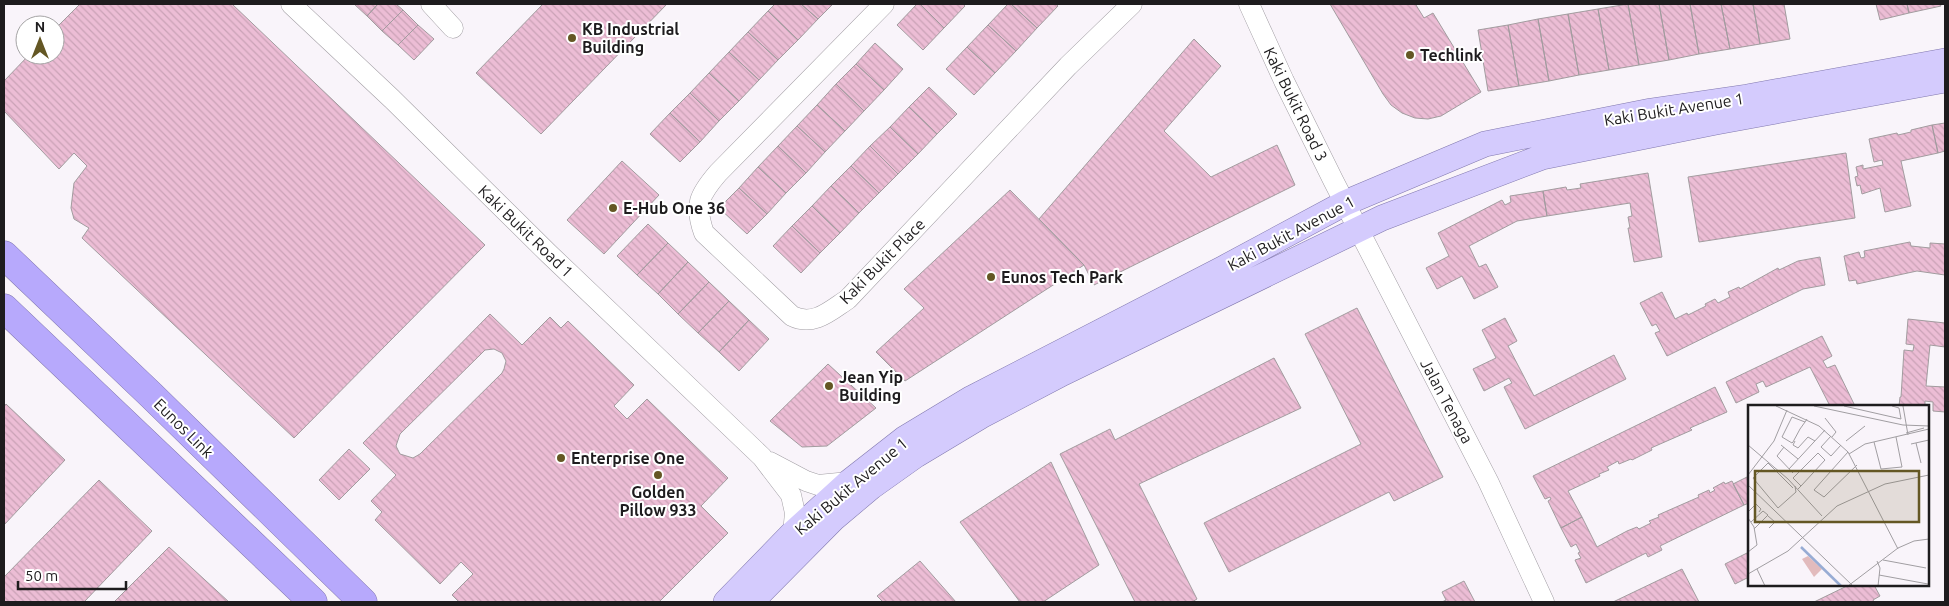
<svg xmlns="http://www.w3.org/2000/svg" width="1949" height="606" font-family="Ubuntu,sans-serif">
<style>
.building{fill:url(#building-back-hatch);stroke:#a29c9f;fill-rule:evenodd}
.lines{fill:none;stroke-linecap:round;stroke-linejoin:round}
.minor-casing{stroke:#a29ea4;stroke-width:21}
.major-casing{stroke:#8178ae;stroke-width:26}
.highway-casing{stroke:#8178ae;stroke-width:29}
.minor{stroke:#fff;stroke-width:20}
.major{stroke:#d4cbfd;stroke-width:25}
.highway{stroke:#b7a9fc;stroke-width:28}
.poi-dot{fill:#645724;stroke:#fff;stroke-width:2}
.labels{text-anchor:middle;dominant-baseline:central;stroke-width:4;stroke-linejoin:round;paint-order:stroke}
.poi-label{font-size:16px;font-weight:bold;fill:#1e1c1e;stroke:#fff;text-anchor:start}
.street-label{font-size:16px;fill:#1e1c1e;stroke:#fff}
.inset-river{fill:none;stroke:#98acd4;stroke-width:2.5}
.inset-road{fill:none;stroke:#a19ea2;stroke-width:1}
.view{fill:#645724;fill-opacity:0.15;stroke:#645724;stroke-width:2.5}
.inset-edge{fill:none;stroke:#1e1c1e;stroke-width:2.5}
</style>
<defs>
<pattern id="building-back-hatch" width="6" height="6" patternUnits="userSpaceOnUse" patternTransform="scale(1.25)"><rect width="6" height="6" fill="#ecbdd5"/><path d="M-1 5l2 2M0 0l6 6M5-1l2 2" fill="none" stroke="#caa2b6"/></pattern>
</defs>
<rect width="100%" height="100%" fill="#f9f4fa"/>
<path class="building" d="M80,4H232L485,245L294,438L82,238L89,228L74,219L71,208L74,183L87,166L74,153L59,169L4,111V81L29,55H55V29Z
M354,4H378L367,16Z
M378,4H396L403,10L382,31L367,16Z
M543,4H667L541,134L476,73Z
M775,4H801L818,19L798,40L768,11Z
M801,4H833L818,19Z
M917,4H920L944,28L923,50L897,25Z
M920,4H963L965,6L944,28Z
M1008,4H1011L1037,28L1016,51L988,25Z
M1011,4H1056L1058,6L1037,28Z
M1330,4H1418L1416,5L1424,18L1433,13L1481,92L1441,116L1428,119L1415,118L1402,113L1391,105L1383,94Z
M1628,4L1639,65L1609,70L1598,9Z
M1628,4H1659L1669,60L1639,65Z
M1659,4H1690L1699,54L1669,60Z
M1690,4H1721L1730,49L1699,54Z
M1721,4H1753L1760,44L1730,49Z
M1753,4H1784L1790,39L1760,44Z
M1876,4H1907L1909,13L1880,20Z
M1907,4H1940L1941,6L1909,13Z
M1598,9L1609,70L1579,75L1568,14Z
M403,10L418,25L398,45L382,31Z
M768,11L798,40L778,60L748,32Z
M1568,14L1579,75L1549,81L1538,19Z
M1538,19L1549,81L1519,86L1508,25Z
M418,25L434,39L414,60L398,45Z
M988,25L1016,51L995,73L967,47Z
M1508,25L1519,86L1488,91L1478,30Z
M748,32L778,60L759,80L729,52Z
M1194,39L1221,66L1164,131L1211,177L1277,145L1295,185L1094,285L1084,265L1039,219Z
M875,43L903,69L884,90L856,64Z
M967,47L995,73L974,95L946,69Z
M729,52L759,80L739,101L709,73Z
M856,64L884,90L864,111L836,84Z
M709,73L739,101L719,121L690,93Z
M836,84L864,111L845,131L817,105Z
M929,87L957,114L937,134L909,107Z
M690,93L719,121L700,142L670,113Z
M817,105L845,131L825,152L797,126Z
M909,107L937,134L918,154L890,127Z
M670,113L700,142L680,162L650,134Z
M1945,123V151L1938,153L1932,125Z
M1932,125L1938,153L1901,161L1911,206L1885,212L1880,188L1862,194L1860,185L1857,186L1855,177L1858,176L1856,167L1863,165V169L1883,165L1882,160L1874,162L1869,139L1897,133L1898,135L1911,132V130Z
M797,126L825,152L806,173L778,146Z
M890,127L918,154L898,174L870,146Z
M778,146L806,173L786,193L758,167Z
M870,146L898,174L879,193L851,166Z
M1846,153L1855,218L1699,242L1688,177Z
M622,161L659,195L604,254L567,220Z
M851,166L879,193L859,213L831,186Z
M758,167L786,193L767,214L739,188Z
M1648,173L1662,257L1634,262L1628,228H1630L1628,217L1632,216L1630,203L1547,216L1543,191L1566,187L1567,190L1581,188L1580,184Z
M831,186L859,213L840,233L812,206Z
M739,188L767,214L747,234L719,208Z
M1010,190L1084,265L905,381L876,352L924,308L904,289Z
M1543,191L1547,216L1517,221L1469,246L1479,267L1486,264L1498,287L1474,299L1462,276L1437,289L1426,268L1449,256L1438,233L1502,200L1505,205L1511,202L1510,196Z
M812,206L840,233L820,253L792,226Z
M648,224L668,243L637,275L617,256Z
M792,226L820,253L801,273L773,246Z
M1910,242L1911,246L1930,248V243L1945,244V275L1917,271L1857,284L1856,280L1849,281L1844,256L1859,252L1861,258L1865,257L1864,251Z
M668,243L688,262L658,294L637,275Z
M1820,257L1825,285L1803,289L1667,356L1655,333L1660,331L1656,324L1652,326L1640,303L1662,292L1675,319L1687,313L1688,315L1706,306L1705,304L1715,299L1718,303L1730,297L1728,292L1739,287L1740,289L1778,268L1779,270L1798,261Z
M688,262L709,282L678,314L658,294Z
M709,282L729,301L698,333L678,314Z
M729,301L749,320L719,352L698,333Z
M1357,308L1443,477L1394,501L1389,492L1229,572L1204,523L1361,444L1305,334Z
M490,314L522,345L550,317L561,328L568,321L634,385L614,406L627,419L647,399L728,478L701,506L728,533L659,602H459L452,595L473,574L461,562L440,584L375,520L382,512L371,501L396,475L363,443ZM494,349L502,353L506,361L504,369L502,373L420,454L413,458L400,454L396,446L400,434L482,353L485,350Z
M1505,318L1517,341L1508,346L1534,396L1614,355L1626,379L1525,429L1504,387L1512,383L1509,378L1484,391L1473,369L1496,358L1482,330Z
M1908,319L1945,323V347L1930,345L1926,386L1945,387V412L1933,411V402L1925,401V406H1899L1900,397H1901L1904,350L1913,351L1914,345L1906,344Z
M749,320L769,339L739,371L719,352Z
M1822,336L1832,356L1823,361L1827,368L1835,365L1855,406H1825L1829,404L1810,367L1766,387L1763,381L1756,384L1759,392L1736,403L1726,382Z
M1274,358L1301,408L1139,484L1197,599L1192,602H1135L1060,454L1110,429L1115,440Z
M828,364L876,408L827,446L802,447L770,421Z
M1715,387L1727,412L1690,428L1692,430L1651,448L1652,450L1632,460L1631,459L1619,464L1618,461L1607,467L1609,470L1599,474L1600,476L1568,491L1582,517L1561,528L1548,501L1551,499L1550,497L1545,499L1533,476Z
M6,404L65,460L4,525V407Z
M349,449L370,469L339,500L319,480Z
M1051,462L1099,565L1043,602H1020L960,522Z
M1749,476V503L1744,505L1733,484Z
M99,480L152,531L84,602H4V577Z
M1732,481L1744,505L1660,546L1662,550L1648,557L1646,553L1586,583L1575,560L1581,558L1578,553L1580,552L1576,544L1571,547L1561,528L1582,517L1597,547L1627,531L1637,527L1639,529L1651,523L1649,521L1659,517L1658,515L1699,497L1698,495L1709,490L1710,493L1715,490L1713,488L1724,482L1725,484Z
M169,547L229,602H114Z
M1747,553L1749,557V577L1735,584L1725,564Z
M920,561L956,602H883L877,596Z
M1682,569L1699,602H1613Z
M1464,581L1475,602H1442L1446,600L1442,592Z
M1849,585H1874L1880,596L1873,600L1874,602H1814Z"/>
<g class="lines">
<g class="minor-casing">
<path id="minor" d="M291,4L392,99L549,254L762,457L791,495L795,513L793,533
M431,4L453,28
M884,4L718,173C699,195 694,205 704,233L792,316C814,327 831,310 848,299L1068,66L1132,4
M1249,4L1284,81L1333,180L1488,481L1544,602
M770,462L806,481L818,485L849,482"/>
</g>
<g class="major-casing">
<path id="major" d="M726,602L793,533L849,482L904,439L972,398L1224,268L1345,203L1485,144L1651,111L1747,97L1945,61
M751,602L833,519L871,487L916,455L981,416L1063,373L1382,218L1542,157L1716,122L1945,80"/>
</g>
<g class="highway-casing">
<path id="highway" d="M4,255L151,395L363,602
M4,308L313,602"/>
</g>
<use href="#minor" class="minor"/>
<use href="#major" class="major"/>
<use href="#highway" class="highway"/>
</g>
<g class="poi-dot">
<circle cx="572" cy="38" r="5"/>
<circle cx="1410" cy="55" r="5"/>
<circle cx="613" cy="208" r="5"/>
<circle cx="991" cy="277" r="5"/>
<circle cx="829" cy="386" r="5"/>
<circle cx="561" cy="458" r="5"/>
<circle cx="658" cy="475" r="5"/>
</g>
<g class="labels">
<g class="poi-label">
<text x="582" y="29">KB Industrial<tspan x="582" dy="18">Building</tspan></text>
<text x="1420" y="55">Techlink</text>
<text x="623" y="208">E-Hub One 36</text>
<text x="1001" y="277">Eunos Tech Park</text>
<text x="839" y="377">Jean Yip<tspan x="839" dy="18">Building</tspan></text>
<text x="571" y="458">Enterprise One</text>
<text x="658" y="492" text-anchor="middle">Golden<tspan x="658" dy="18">Pillow 933</tspan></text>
</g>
<g class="street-label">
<text transform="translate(1296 104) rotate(64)">Kaki Bukit Road 3</text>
<text transform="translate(1674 109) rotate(-9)">Kaki Bukit Avenue 1</text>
<text transform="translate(526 231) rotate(44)">Kaki Bukit Road 1</text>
<text transform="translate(1291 233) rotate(-28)">Kaki Bukit Avenue 1</text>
<text transform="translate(882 261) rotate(-45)">Kaki Bukit Place</text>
<text transform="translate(1447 401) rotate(62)">Jalan Tenaga</text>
<text transform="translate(184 428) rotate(45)">Eunos Link</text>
<text transform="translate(851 486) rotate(-40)">Kaki Bukit Avenue 1</text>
</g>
</g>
<g transform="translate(1748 405)">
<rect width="181" height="181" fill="#f9f4fa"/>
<path d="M60,151L74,164L66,172L54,154Z" fill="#e2bbbd"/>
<path class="inset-river" d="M53,142L93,181"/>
<path class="inset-road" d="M28,1L71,21L100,47L150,144M66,1L155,20L181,21M96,1L153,14L151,3L144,1M155,1L160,30M77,13L88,27L84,32M57,17L44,12L34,32L44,38L45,37L52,24L57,17L59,14M158,28L176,23M83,31L73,42L83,51L93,40M47,36L45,40L50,43L60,32L67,36M98,36L117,21M126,37L133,64L154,62L148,32M168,38L173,58M163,39L181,35M0,40L40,74L74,111M33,40L50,54M36,42L29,51L45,68M100,47L66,85L76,92L109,60M101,49L117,39L181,24M41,64L77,25M0,70L26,36L39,5M0,80L105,181M45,83L20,58L5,73L30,103L48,87L47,81M50,84L53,81L77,55L70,48L45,73L53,81M0,107L8,99L13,104L11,107M20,111L27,117L21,123M0,113L6,122L9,140L0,147M3,117L15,106L20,110L6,124M135,155L178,163M129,156L132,163L130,181M9,164L17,181M0,169L40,146L89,101L137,79L181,70M131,170L180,179M100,181L150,143L166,136L181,134"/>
<path class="view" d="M7,66H171V117H7Z"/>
<rect width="181" height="181" class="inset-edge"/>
</g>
<rect width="1949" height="606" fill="none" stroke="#1e1c1e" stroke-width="10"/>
<g transform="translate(40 40)"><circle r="24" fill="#ffffff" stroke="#a5a4a5"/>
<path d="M0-4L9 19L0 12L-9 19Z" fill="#645724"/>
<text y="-8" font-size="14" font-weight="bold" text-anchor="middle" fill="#1e1c1e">N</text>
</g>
<path d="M18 581v8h108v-8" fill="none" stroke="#1e1c1e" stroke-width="2.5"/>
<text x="25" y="581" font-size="15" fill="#1e1c1e" stroke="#ffffff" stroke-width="4" paint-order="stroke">50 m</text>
</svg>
